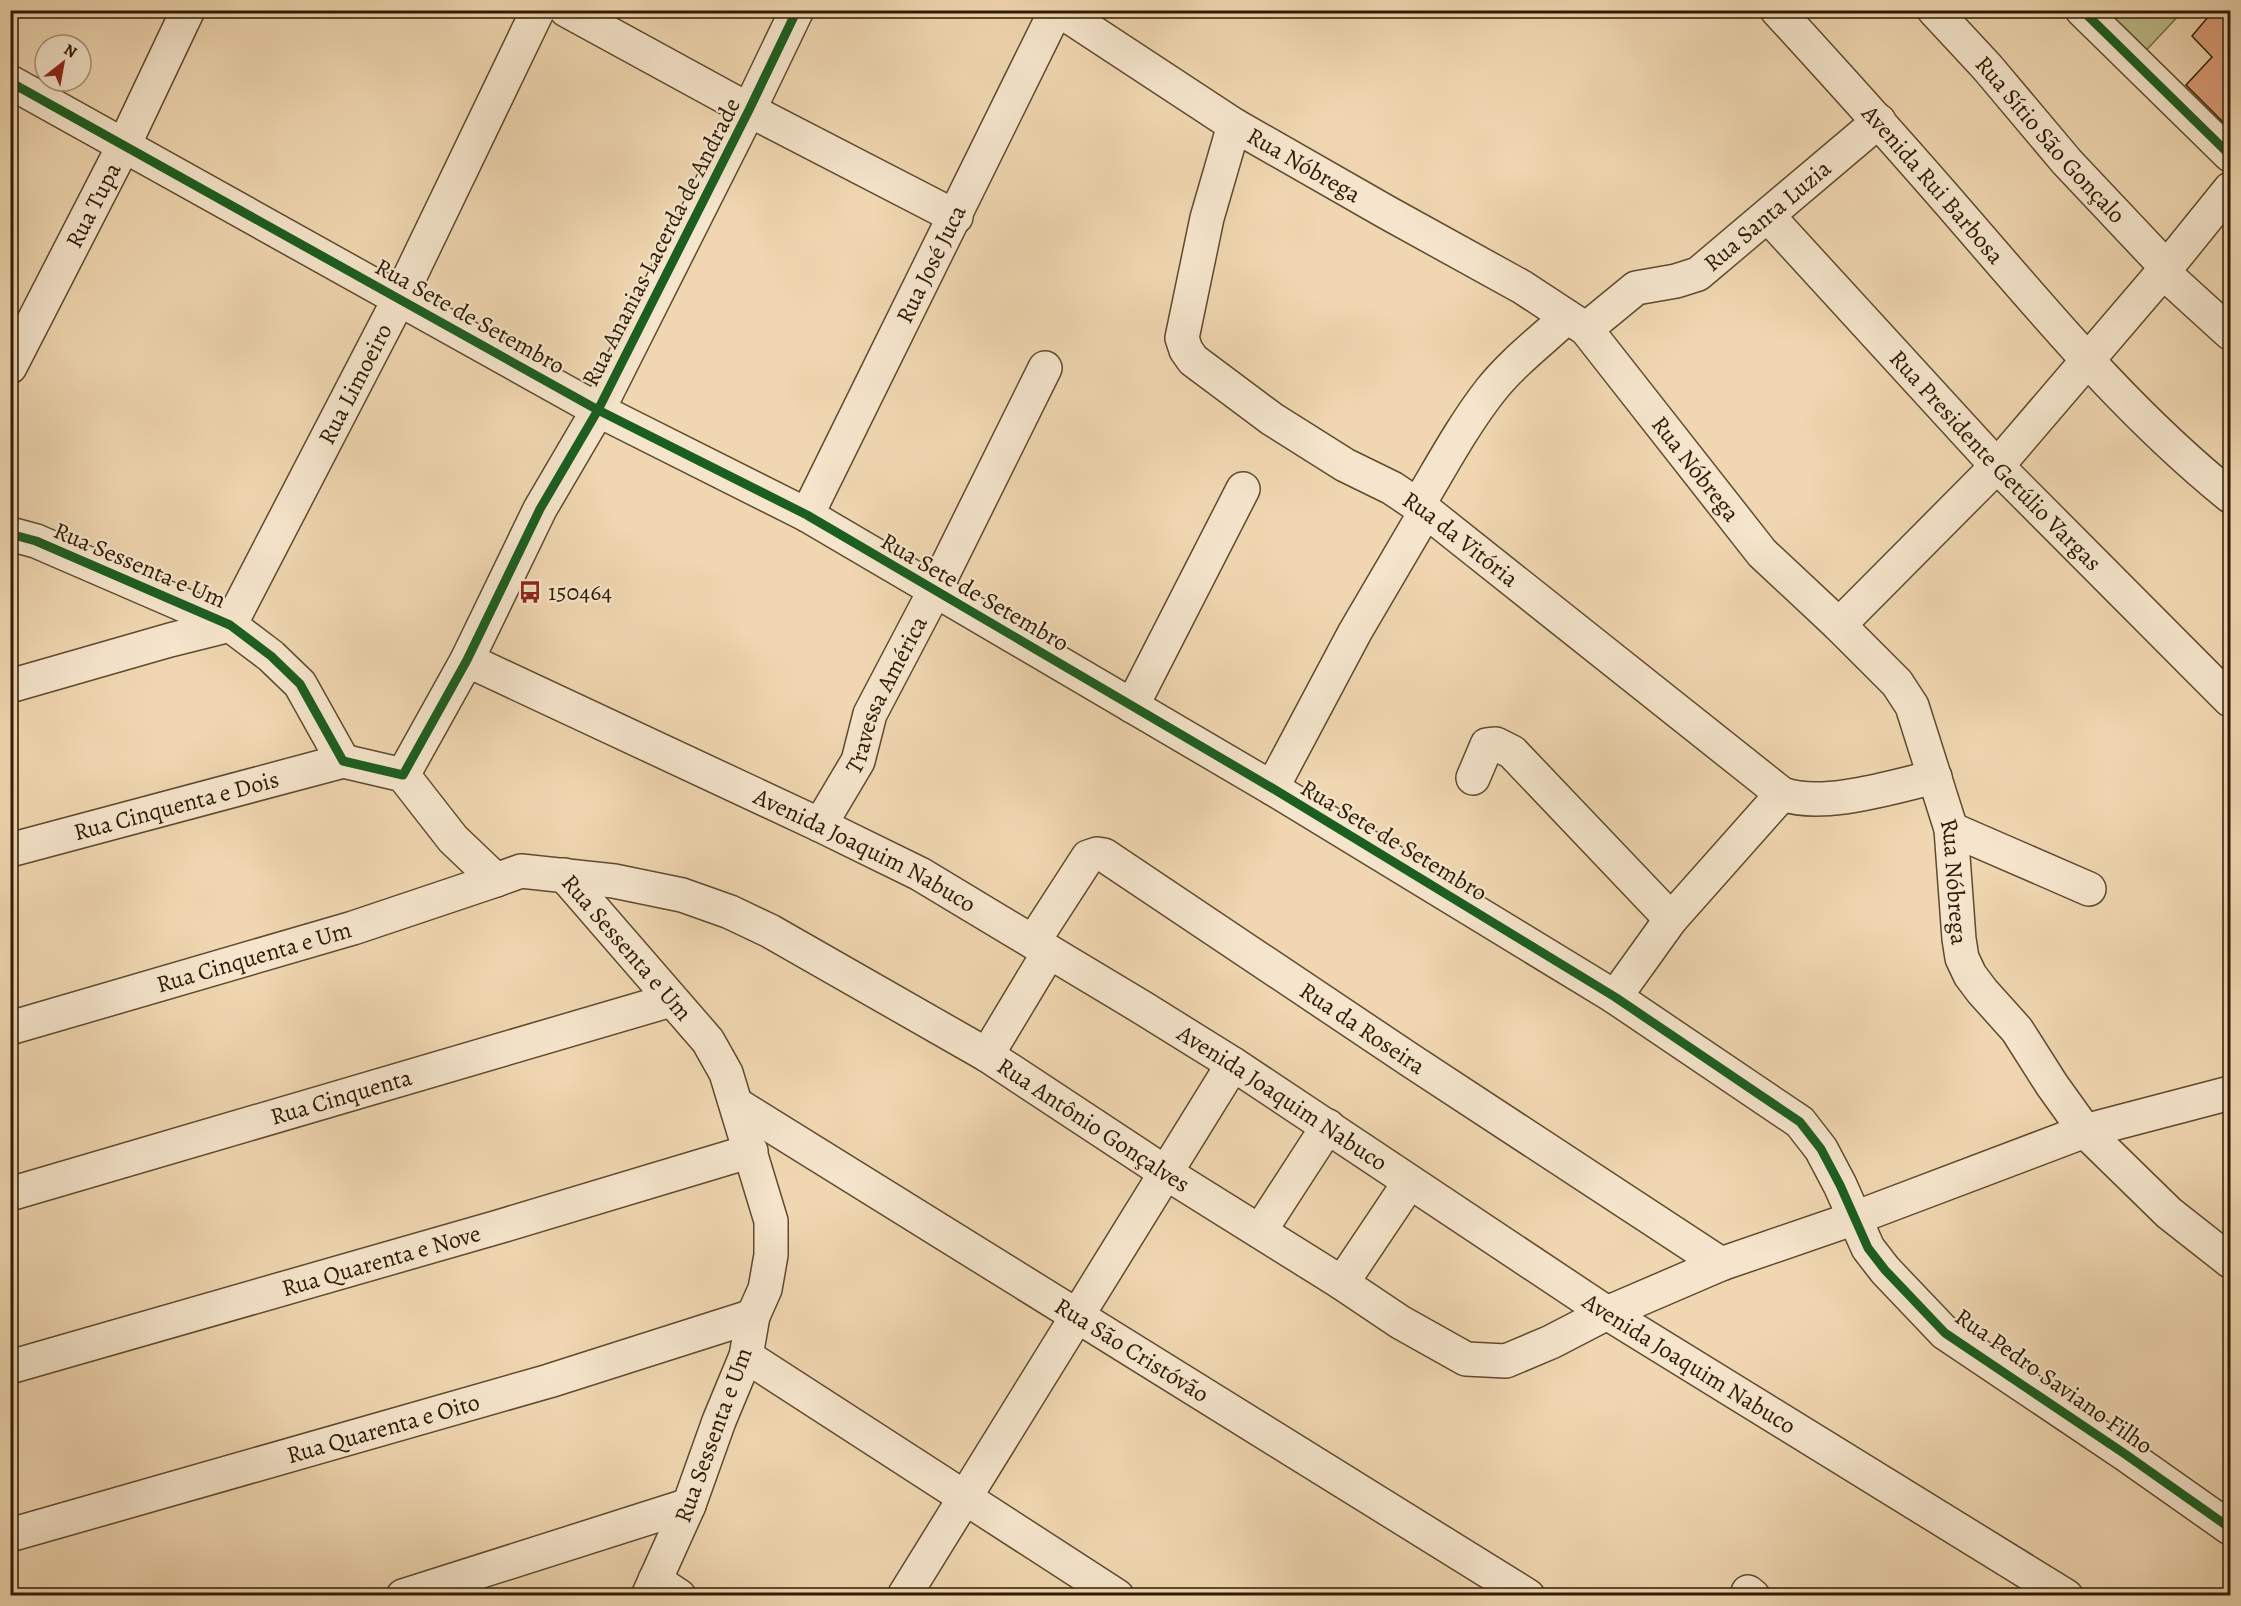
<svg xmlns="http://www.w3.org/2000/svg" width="2241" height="1606" font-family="Alegreya,serif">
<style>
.green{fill:#bdbd89;stroke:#766c45;stroke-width:1.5}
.building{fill:#e0a07c;stroke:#2e1b01;stroke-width:1.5}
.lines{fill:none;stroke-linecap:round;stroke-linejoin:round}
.minor-casing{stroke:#5e4a2d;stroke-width:36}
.minor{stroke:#f5e5cc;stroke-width:33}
.cycleway-casing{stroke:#f5e5cc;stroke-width:13}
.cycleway{stroke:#1b5e20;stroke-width:9}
.labels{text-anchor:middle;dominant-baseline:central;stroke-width:4.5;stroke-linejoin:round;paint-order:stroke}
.street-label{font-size:24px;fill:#2e1b01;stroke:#f5e5cc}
.poi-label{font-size:24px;fill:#2e1b01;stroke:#f5e5cc;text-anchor:start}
</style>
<rect width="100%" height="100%" fill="#f0d7b1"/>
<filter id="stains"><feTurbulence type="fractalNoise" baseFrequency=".00333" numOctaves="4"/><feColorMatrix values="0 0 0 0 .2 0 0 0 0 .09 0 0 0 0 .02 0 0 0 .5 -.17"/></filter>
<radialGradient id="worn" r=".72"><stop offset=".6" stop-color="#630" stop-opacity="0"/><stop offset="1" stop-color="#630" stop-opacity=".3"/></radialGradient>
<path class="green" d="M2123,11H2183L2138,59L2106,29Z"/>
<path class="building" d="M2214,10H2219L2230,21V129L2186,85L2212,57L2192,36Z"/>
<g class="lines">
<g class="minor-casing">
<g id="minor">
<path d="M566,10L749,110L956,217"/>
<path id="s1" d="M1059,10L1234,125L1388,213L1522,287L1586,329L1762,553L1839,625L1897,683L1912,706L1951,829L1959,939L1962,958L1970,975L1982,991L2017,1030L2052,1085L2085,1131L2169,1213L2230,1261"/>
<path id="s2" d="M1777,10C1842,81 1906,152 1968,224C2052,321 2130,415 2230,496"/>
<path id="s3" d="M1934,10L1987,67L2067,162L2167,268"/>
<path d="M2082,10L2230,155"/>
<path d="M10,82L598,410L807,515L1272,788L1615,997L1800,1122L1821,1149L1840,1185L1868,1248L1885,1270L1945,1333L2125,1454L2230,1528"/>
<path id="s4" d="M1234,125L1207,218L1182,338L1186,350L1193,360L1272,419L1345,465L1392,488L1426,511L1782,794C1823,809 1892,787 1935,777"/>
<path id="s5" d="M1768,216L1997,466L2230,700"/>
<path d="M2163,272L2230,333"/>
<path id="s6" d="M1586,329L1636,288L1676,281L1698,274L1879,121"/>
<path id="s7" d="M10,367L124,145L188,10"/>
<path d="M1418,505C1441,467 1462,427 1490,391C1512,363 1541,341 1567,317"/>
<path id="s8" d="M807,515L1056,10"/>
<path d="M10,534L36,541L230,625L271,656L300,684L343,761"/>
<path d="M1839,625L1997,466L2163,272L2230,189"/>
<path id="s9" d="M467,660L820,825L920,874L1143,1008L1233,1064L1607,1313L2066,1596"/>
<path id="s10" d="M10,686L170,640L230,625L399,299L538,10"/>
<path d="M1132,706L1243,489"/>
<path d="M403,775L467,660L540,509L598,410L749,110L797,10"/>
<path d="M1473,778L1487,745L1496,744L1512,752L1671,919"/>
<path d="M1272,788L1355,632L1426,511"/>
<path id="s11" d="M820,825L858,761L870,714L934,592L1045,368"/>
<path d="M1951,829L2089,889"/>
<path id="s12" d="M10,850L343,761L403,775L453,839L496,880L521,871L614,881L682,895L730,912L770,931L987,1055L1166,1173L1342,1283L1400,1322L1466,1359L1506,1361L1551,1342L1607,1313L1721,1264L1855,1218L2085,1131L2230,1093"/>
<path id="s13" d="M564,875L708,1041L726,1073L771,1221V1255L765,1289L753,1316L746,1356L719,1421L689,1505L648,1596"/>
<path id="s14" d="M1033,942L1088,857L1097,854L1104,855L1413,1062L1721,1264"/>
<path d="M1615,997L1671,919L1782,794"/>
<path id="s15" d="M10,1028L353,928L496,880"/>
<path d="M987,1055L1049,952"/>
<path id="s16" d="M736,1104L1528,1596"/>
<path id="s17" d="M10,1194L671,1000"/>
<path d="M1260,1231L1328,1126"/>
<path d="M1342,1283L1409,1183"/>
<path d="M746,1356L1117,1596"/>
<path id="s18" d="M10,1367L498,1227L751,1151"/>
<path id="s19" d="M10,1535L549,1381L753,1316"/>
<path d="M655,1580L679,1596"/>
<path d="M1748,1592L1753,1596"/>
<path d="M403,1596L689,1505"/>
<path d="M904,1596L1233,1064"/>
</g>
</g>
<use href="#minor" class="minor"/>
<g class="cycleway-casing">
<path id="cycleway" d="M2082,10L2230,155
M10,82L598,410L807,515L1272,788L1615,997L1800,1122L1821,1149L1840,1185L1868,1248L1885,1270L1945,1333L2125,1454L2230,1528
M10,534L36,541L230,625L271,656L300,684L343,761L403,775L467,660L540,509L598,410L749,110L797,10"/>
</g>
<use href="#cycleway" class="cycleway"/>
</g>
<defs>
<g id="bus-bare" transform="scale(1.8)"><path d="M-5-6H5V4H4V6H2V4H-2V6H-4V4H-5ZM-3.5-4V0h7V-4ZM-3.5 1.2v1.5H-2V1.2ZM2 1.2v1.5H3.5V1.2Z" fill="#8f2418" stroke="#f5e5cc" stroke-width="2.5" paint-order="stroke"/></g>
</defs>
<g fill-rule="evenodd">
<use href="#bus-bare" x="530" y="592"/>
</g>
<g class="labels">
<g class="street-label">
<text stroke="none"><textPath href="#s3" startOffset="174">Rua Sítio São Gonçalo</textPath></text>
<text stroke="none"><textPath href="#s1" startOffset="290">Rua Nóbrega</textPath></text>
<text stroke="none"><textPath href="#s2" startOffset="234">Avenida Rui Barbosa</textPath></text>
<text stroke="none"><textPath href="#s7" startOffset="182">Rua Tupa</textPath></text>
<text stroke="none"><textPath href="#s6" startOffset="219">Rua Santa Luzia</textPath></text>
<text transform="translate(661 242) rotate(-63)">Rua Ananias Lacerda de Andrade</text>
<text stroke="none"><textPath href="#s8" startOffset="280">Rua José Juca</textPath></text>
<text transform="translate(470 316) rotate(29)">Rua Sete de Setembro</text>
<text stroke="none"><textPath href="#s10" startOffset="500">Rua Limoeiro</textPath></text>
<text stroke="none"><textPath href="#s5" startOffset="334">Rua Presidente Getúlio Vargas</textPath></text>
<text stroke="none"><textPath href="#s1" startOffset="794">Rua Nóbrega</textPath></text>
<text stroke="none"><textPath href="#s4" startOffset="567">Rua da Vitória</textPath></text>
<text transform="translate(140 565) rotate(23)">Rua Sessenta e Um</text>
<text transform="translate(975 592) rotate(30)">Rua Sete de Setembro</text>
<text stroke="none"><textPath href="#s11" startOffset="147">Travessa América</textPath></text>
<text stroke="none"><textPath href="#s12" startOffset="172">Rua Cinquenta e Dois</textPath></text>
<text transform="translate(1394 840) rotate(31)">Rua Sete de Setembro</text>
<text stroke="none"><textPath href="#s9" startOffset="441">Avenida Joaquim Nabuco</textPath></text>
<text stroke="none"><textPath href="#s1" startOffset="1298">Rua Nóbrega</textPath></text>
<text stroke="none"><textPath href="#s13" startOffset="96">Rua Sessenta e Um</textPath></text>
<text stroke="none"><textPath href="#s15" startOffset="254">Rua Cinquenta e Um</textPath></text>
<text stroke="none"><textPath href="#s14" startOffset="429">Rua da Roseira</textPath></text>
<text stroke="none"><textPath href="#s17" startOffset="345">Rua Cinquenta</textPath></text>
<text stroke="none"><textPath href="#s9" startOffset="927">Avenida Joaquim Nabuco</textPath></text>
<text stroke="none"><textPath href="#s12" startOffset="1209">Rua Antônio Gonçalves</textPath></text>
<text stroke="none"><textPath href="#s18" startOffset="386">Rua Quarenta e Nove</textPath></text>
<text stroke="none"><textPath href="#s16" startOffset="466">Rua São Cristóvão</textPath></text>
<text stroke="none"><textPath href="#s9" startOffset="1413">Avenida Joaquim Nabuco</textPath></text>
<text transform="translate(2054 1381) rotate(35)">Rua Pedro Saviano Filho</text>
<text stroke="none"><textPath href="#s19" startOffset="388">Rua Quarenta e Oito</textPath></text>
<text transform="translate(713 1435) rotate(-70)">Rua Sessenta e Um</text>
</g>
<g class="poi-label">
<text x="548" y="592">150464</text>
</g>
</g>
<rect width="2241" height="1606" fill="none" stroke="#f0d7b1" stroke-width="36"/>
<rect x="12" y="12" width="2217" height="1582" fill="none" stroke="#2e1b01" stroke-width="3"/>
<rect x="18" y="18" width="2205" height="1570" fill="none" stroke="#2e1b01" stroke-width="1.5"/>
<g transform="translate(63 63) rotate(31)"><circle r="28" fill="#f5e5cc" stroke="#a5947b" stroke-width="1.5"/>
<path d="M0-4.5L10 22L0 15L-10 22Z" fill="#8f2418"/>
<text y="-9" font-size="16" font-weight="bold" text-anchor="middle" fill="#2e1b01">N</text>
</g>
<rect width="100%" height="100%" filter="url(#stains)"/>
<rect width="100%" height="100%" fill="url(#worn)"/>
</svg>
